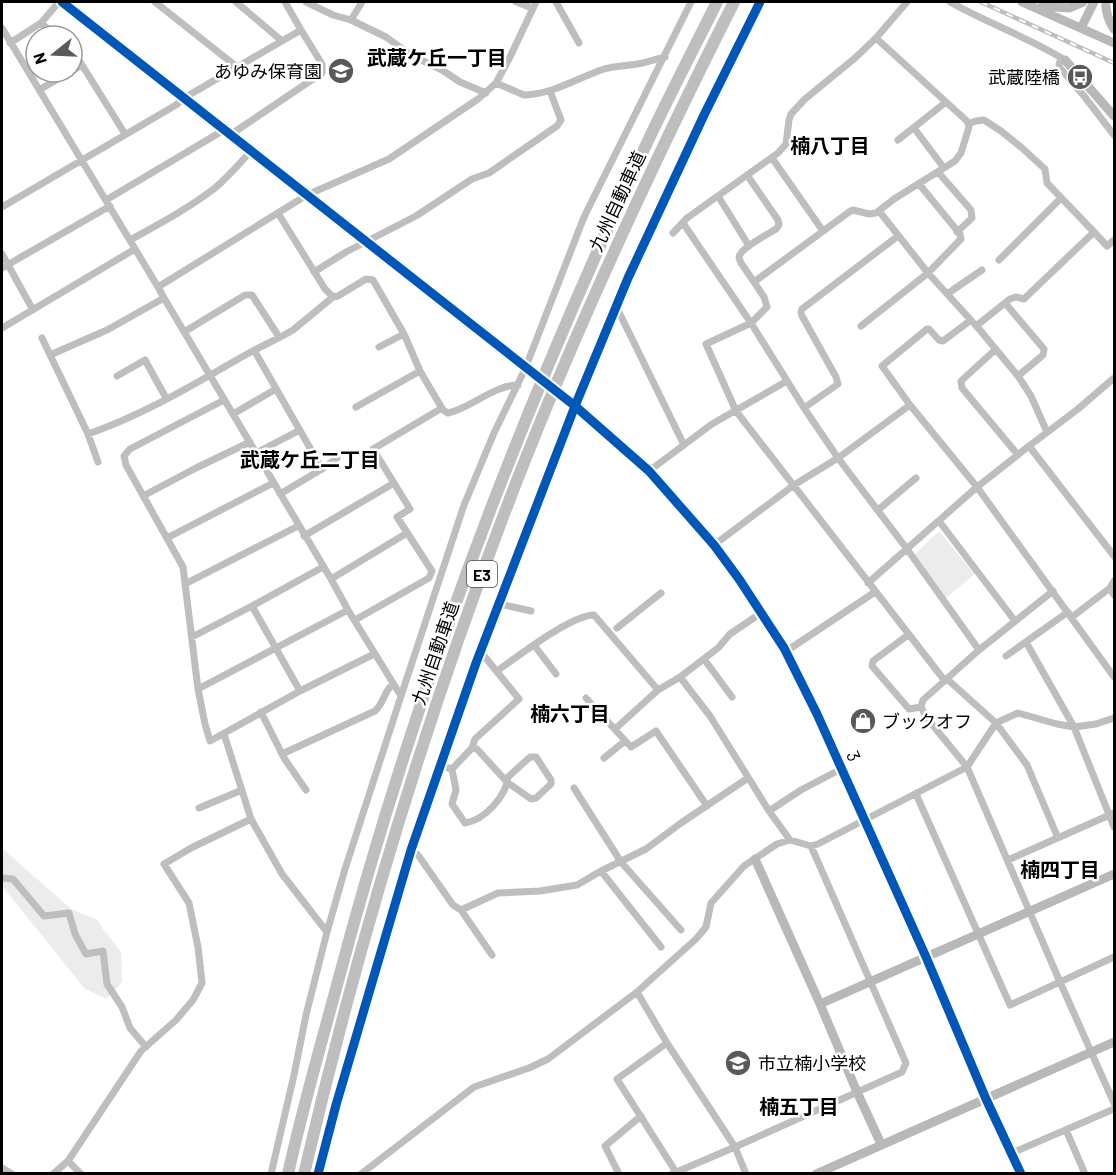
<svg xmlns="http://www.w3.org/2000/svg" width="1116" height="1175" font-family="Barlow,'Noto Sans JP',sans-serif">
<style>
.green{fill:#ececec}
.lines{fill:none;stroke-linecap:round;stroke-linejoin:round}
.secondary-tunnel{stroke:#d9d9d9;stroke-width:9;stroke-dasharray:9 4.5;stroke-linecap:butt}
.street{stroke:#bebebe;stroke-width:7}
.secondary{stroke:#b8b8b8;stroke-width:9}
.highway{stroke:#bebebe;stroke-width:12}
.rail-casing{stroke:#bebebe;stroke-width:4.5}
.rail{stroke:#fff;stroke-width:2;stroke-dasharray:7;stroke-linecap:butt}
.cycleway-casing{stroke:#fff;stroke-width:13}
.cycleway{stroke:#0057b8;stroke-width:9}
.labels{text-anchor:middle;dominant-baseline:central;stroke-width:5;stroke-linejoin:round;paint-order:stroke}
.shield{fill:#fff;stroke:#4c4c4c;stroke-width:1.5}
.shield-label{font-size:16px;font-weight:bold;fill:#000}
.poi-label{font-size:18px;fill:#000;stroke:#fff;text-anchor:end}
.street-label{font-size:18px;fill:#000;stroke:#fff}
.neighbourhood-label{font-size:20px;font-weight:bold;fill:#000;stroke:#fff}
</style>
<rect width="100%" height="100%" fill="#fff"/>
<path class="green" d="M939,531L975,574L946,598L915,554Z
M2,848L71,909L98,920L100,925L121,952L122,982L107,999L85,989L2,886Z"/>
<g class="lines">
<path class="secondary-tunnel" d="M525,369L575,406"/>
<path class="street" d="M155,2L237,67
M236,2L282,41
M306,2L333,15L351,20L362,2
M516,2L532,8L533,7
M556,2L579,43
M950,2C987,23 1028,37 1065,60
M351,20L386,37L411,55L442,70L460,82L486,93
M41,23L56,36
M2,28L158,287L164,298L331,579L348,610L401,696
M876,38L968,122L969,127L961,153L955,161L894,199L876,213L869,214L853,210L849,212L754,282L764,297L767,307L751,323L706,344L736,411L945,681
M10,43L41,23L59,2
M72,50L82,65
M1061,58L1059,64L1060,68L1084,96L1114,135
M72,71L82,65L125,134
M496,83L524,95C554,94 577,78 604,69C615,66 626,66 637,64C646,63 656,59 665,57
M39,90L70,72
M968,124L976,121L984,120L1001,131L1022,148L1045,169L1047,183L1094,232
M914,128L944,168
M230,135L322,73V64L301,30L285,2
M898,140L946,102
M772,158L823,231
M938,172L971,210L972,218L957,232
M747,175L778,220L779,225L776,229C768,234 745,246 741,253C738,257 739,258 741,263L754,282
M718,196L749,246
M106,200L224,130
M2,207L176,105L184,98L301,30
M879,211L928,273L979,329L1018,376L1031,396L1047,432
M278,213L325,289L333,297L338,296L366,279L373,280L404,334L420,371L443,410L448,413C471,408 494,385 518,385
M683,223L751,323L804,408L838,458L907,549L979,650
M673,233L687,218L778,153L786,144L789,120L791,114L805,99L855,58L876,38L907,2
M130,240C159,224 189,208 215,188C228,177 239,164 251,151
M2,254L33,310
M999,260L1061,198
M2,268L110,206
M314,272L346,252L416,216L472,179L489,173L557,126L561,120L550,91
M158,287L307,195L389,159L478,99L496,83L510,57L536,2
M947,294L982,270
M1005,303L1044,349L1043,355L1018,376
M616,306L684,445
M861,326L928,273L961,239L960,234L919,184
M976,326L1010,299L1016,297L1024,299L1027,296L1094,232L1107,246L1114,240
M2,328L135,249
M184,332L245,295H252L279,337
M42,338L88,434L98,462
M379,347L404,334
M996,349L961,381L962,388L1018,455
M254,350L322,469L280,494
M50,355L107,330L164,298
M117,376L145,360L166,398
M1114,378L1078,409L1029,446L1114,556
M224,400L130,449L124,456L126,465L183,567L198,689L205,724L210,741L300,691L374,654
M910,405L882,366L927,329H929L939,340L943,341L971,320
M356,407L420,371
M804,408L838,384L836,377L802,316L801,312L802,309L898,236
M233,414L276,389
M88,434C141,416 191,386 240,358C257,348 276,340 293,330L333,297
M256,453L300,430
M322,469L337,458
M649,471L712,424L787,381
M143,496L196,468L250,442
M878,510L916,478
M939,521L1015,621
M304,536L394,483
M167,538L273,483
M714,545L794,485L838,458L910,405L977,487L1114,677
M331,579L407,533
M1114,581L1110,588L1114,595
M868,583L977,487L1029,446
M185,584L298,526
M1053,591L979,650L923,700L921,707L926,717L967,767L1060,982L1114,1103
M500,604L531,611
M252,606L300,691
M1072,617L1110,588
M355,620L429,578L432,571L397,517L410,509L373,449L442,408
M617,628L661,593
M908,635L873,661L872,666L909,709L921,707
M192,637L252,606L323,567
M1026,642L1074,727L1114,827
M534,645L556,674
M785,652L875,592
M1006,656L1068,612
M704,659L732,697
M497,671C517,657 571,615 594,615L658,690
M680,677L718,648L730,634L761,613
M947,679L996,723L1027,765L1058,838
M198,689L348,610
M586,698L631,747L656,731L707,806
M261,712L284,758L306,790
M615,729L658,690L680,677L710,716L769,811L790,840
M224,734L251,819L282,874L327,932
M472,748L475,739L519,699L481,652
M282,754L375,711C384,703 384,691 393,684
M604,758L625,741
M441,766L452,769L472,748L477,749L507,782L531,799L536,798L551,784V780L536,757H530L508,777C506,796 485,820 465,823L452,804L456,790L452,769
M574,788L621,862L681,930
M916,794L1010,1005L1114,957
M199,808L242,790
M769,811L801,790L841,769
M411,850L418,855L453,905L461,910L498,893L540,891L577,885L601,871L646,849L681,823L748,778
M1008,860L1114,813
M601,871L661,947
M2,878L13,879L44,916L69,913L75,934L86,954L103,951L107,984L122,1007L130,1028L146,1047
M461,910L492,955
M637,992L667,1043L735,1147L746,1174
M667,1043L617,1079L676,1172
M1066,1130L1085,1174
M1012,1153L1114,1109
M68,1161L81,1174
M2,1168L12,1174
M53,1174L68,1161L141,1051L176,1020L193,1000L202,983L198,947L189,903L164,864L191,848L251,819
M271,1174L294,1075L306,1015L327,932L345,869L401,696L464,505L494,433L525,369L584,217L691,2
M318,1174L336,1105L411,850L476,663L575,406L628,278L704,115L760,2
M361,1174L474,1087L529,1068L548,1059L637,992L696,939L706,927L711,903L744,866L777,844L790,840L811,846L818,844L967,767L996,723L1018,713L1057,724L1074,727L1096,724L1114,718
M619,1174L605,1146L641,1116
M672,1174L735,1147L902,1072L906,1063L811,846"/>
<path class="secondary" d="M62,2L525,369
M1022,2L1114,43
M1106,2C1105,12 1109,21 1114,29
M1042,6L1069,8L1083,2
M1081,28L1094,2
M1065,60L1114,116
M575,406L649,471L714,545L739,579L784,648L817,714L926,957L986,1099L1021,1174
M755,859L820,1004L857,1092L881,1144
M820,1004L1114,874
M816,1174L1114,1042"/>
<path class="highway" d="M288,1174C302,1110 320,1048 337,985C358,906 381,827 406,750C469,552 547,359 634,171C660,113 689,58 717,2
M304,1174C359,939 429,707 516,483C580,319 655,159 734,2"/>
<g class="rail-casing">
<path id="rail" d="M981,2L1114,63"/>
</g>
<use href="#rail" class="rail"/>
<g class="cycleway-casing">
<path id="cycleway" d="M62,2L575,406L649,471L714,545L739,579L784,648L817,714L926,957L986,1099L1021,1174
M318,1174L336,1105L411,850L476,663L575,406L628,278L704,115L760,2"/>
</g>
<use href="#cycleway" class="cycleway"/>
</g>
<defs>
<g id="school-disc" transform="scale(1.35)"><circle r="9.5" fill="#595959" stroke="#fff"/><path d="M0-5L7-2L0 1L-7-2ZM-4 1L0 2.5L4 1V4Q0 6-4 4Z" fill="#fff"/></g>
<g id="bus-disc" transform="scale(1.35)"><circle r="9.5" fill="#595959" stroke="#fff"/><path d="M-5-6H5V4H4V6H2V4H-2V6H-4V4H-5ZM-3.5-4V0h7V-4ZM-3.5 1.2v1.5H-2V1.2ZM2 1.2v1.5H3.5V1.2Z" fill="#fff"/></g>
<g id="shop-disc" transform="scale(1.35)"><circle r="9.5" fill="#595959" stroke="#fff"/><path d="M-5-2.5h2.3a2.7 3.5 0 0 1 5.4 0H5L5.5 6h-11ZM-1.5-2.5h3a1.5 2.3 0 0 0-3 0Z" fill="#fff"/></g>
</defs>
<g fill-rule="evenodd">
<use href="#school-disc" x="341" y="71"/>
<use href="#bus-disc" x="1080" y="77"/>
<use href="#shop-disc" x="863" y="721"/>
<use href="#school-disc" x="738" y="1063"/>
</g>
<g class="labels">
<rect class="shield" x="467" y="561" width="30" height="26" rx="4.5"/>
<g class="shield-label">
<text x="482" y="574">E3</text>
</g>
<g class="poi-label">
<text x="322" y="71">あゆみ保育園</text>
<text x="1060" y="77">武蔵陸橋</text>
<text x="882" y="721" text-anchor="start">ブックオフ</text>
<text x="758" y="1063" text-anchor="start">市立楠小学校</text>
</g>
<g class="street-label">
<text transform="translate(617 201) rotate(-65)">九州自動車道</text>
<text transform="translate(435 653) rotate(-71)">九州自動車道</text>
<text transform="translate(854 756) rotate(66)">3</text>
</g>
<g class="neighbourhood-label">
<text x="437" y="57">武蔵ケ丘一丁目</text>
<text x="830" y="145">楠八丁目</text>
<text x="310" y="459">武蔵ケ丘二丁目</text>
<text x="570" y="713">楠六丁目</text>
<text x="1060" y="869">楠四丁目</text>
<text x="799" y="1106">楠五丁目</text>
</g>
</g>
<rect width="1116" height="1175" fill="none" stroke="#000000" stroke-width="6"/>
<g transform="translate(54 54) rotate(252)"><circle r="28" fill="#ffffff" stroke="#999999" stroke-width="1.5"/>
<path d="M0-4.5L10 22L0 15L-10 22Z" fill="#595959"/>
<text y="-9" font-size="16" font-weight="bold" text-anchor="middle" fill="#000000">N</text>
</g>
</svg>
